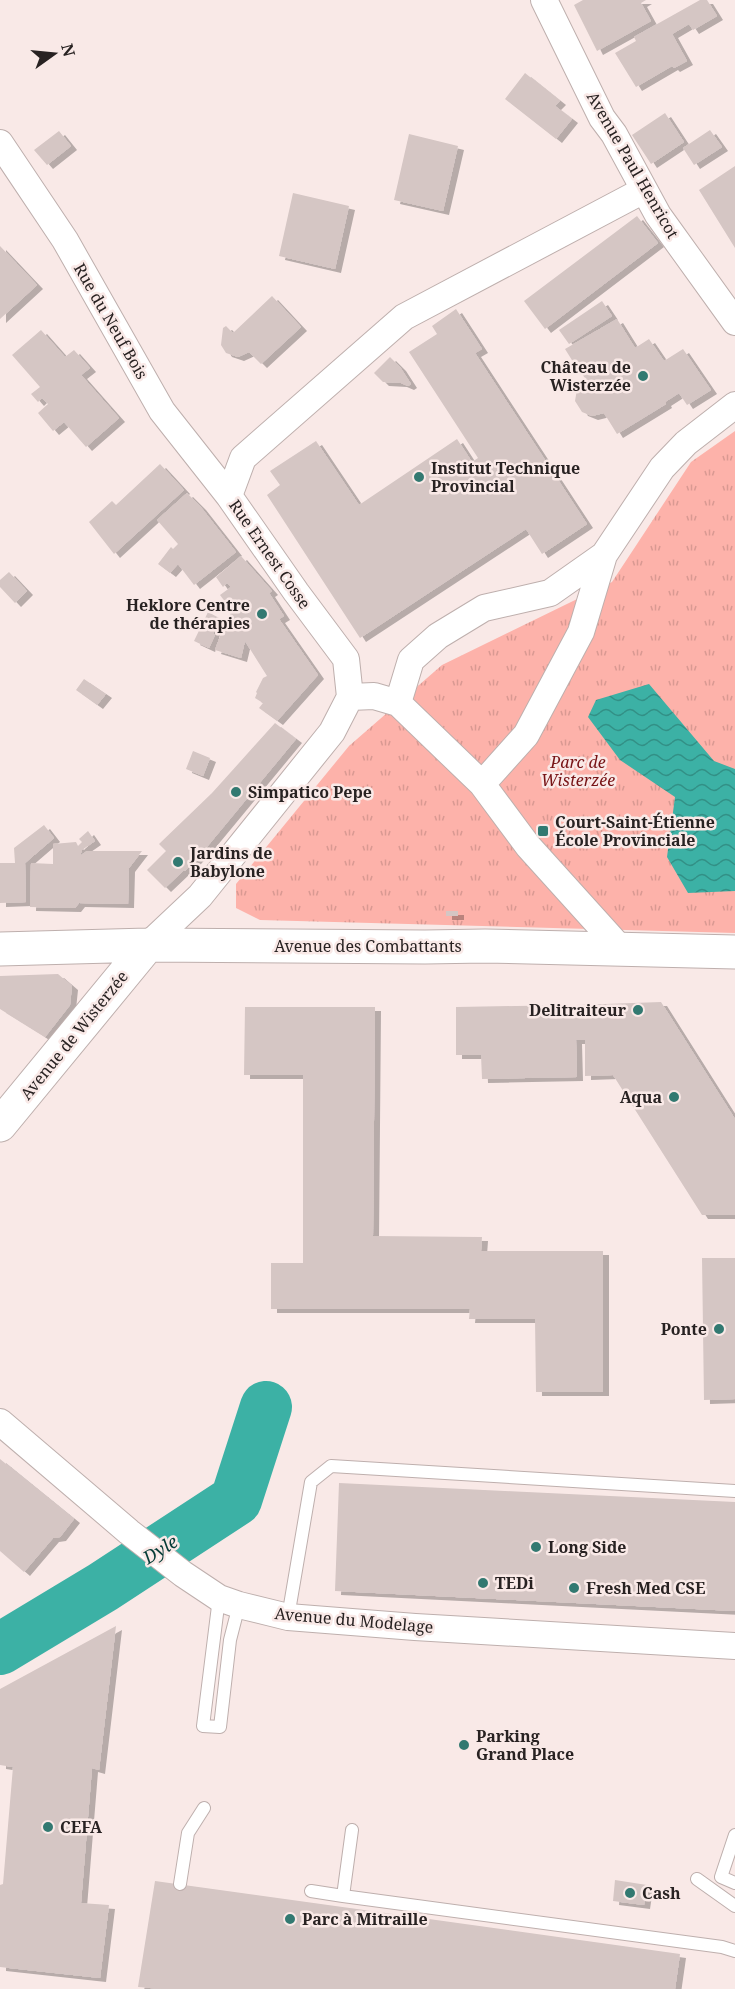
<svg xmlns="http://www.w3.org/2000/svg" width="735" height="1989" font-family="'Noto Serif',serif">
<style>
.park{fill:url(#park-tufts)}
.water{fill:url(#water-waves)}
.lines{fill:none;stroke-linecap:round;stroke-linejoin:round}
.river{stroke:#3cb1a5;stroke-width:52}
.building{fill:#d5c6c4;filter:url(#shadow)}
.lane-casing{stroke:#beafad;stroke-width:14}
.street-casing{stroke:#beafad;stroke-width:28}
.secondary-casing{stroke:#beafad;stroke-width:35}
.lane{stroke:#fff;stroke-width:12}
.street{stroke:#fff;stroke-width:26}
.secondary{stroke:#fff;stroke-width:33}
.poi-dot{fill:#327971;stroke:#f9e9e7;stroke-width:2}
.labels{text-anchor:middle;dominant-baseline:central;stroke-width:5;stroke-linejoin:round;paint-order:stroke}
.street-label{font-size:16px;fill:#282222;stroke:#f9e9e7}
.poi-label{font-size:16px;font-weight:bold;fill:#282222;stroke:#f9e9e7;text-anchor:start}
.park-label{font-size:16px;font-style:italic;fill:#771315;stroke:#f9e9e7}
.water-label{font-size:18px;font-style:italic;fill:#053c37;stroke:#f9e9e7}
</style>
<defs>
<pattern id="park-tufts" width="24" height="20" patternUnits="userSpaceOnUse" patternTransform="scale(1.5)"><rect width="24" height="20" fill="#fdb2aa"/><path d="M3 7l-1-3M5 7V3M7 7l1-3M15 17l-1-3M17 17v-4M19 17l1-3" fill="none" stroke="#d99992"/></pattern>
<pattern id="water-waves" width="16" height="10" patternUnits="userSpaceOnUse" patternTransform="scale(1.5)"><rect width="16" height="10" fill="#3cb1a5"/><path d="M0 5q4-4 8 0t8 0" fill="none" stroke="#329086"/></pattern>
<filter id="shadow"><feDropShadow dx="6" dy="4" stdDeviation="0" flood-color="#0004"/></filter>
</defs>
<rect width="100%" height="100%" fill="#f9e9e7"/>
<path class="park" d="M735,431V933L260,920L236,908V884L349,746L442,665L612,582L691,462Z"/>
<path class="water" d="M649,684L714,761L735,769V891L688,893L667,857L675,797L620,760L588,717L596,700Z"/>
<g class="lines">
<path class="river" d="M0,1649L103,1587L236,1500L266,1407"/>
</g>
<path class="building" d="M583,0H646L641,3L651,21L597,51L574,5Z
M700,0H707L717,16L693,30L689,24L672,34L687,61L674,68L672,66L636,87L615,53L636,41L634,37Z
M525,73L560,101L555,106L572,119L556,139L505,99Z
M665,113L684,142L651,164L632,135Z
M710,130L722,147L694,165L683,148Z
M59,131L71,146L47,165L34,150Z
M409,134L458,146L443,211L394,200Z
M735,166V248L699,190Z
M293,193L349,206L335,269L279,256Z
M637,216L658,243L545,329L524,301Z
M0,246L37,285L0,319Z
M272,296L301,327L261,364L249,352L238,357L226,353L221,345L223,328L226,326L233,333Z
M602,301L612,316L569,344L559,330Z
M456,309L482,349L475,353L587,524L542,554L526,529L360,638L267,495L280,485L270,471L316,441L359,505L457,439L472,462L478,458L409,352L437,334L432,326Z
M617,319L635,348L649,339L664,361L683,349L711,390L687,405L679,393L665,402L666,404L617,434L604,413L592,416L582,412L575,401L576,395L577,388L586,380L581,372L580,373L565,349Z
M41,330L65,357L74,350L90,368L81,375L119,418L86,447L64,422L53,431L38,413L48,404L42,398L38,402L31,394L40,387L12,355Z
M390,357L400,367L411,384L408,386L401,383L383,382L374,373Z
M160,464L184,490L114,554L89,522L112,501L116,505Z
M187,493L200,506L236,552L194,585L178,564L170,573L158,564L171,547L173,549L178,544L157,520Z
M241,556L272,591L269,593L284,616L279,619L318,675L277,721L259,708L263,703L255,698L257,693L256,692L263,678L267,676L245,641L241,658L215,650L224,625L232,611L220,595L231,587L227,583L223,587L216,577Z
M9,572L27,591L15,603L0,587V580Z
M208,612L221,619L213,634L215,635L209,648L194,641Z
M84,679L106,694L97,705L76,690Z
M275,723L296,739L206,848L185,871L184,870L165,888L147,870L166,851L159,844L212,793Z
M193,751L210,758L203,776L186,769Z
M44,825L54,838L25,863L26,902L0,903V863H15L14,848Z
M88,831L95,841L82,850L80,856L87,851H142L129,868L128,904L79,903L75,908L30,907L31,863L53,864V844L76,842L78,846L82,842L79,839Z
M446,911H458V916H446Z
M58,974L72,986L70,1005L45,1037L0,1009V976Z
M661,1002L735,1119V1215H702L613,1075L585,1076V1040H576L577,1077L482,1079L481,1055H456V1007L576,1005Z
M245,1007H375L373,1236L482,1237L481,1251H603V1392H536L535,1319H469L470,1309H271V1263H303V1075H244Z
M702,1258H735V1399L704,1400Z
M0,1459L74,1519L60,1537L53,1538L24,1572L0,1551Z
M339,1483L735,1502V1611L335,1591Z
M116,1626L99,1770L92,1768L81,1903L109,1905L100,1978L0,1967V1885L3,1884L13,1767L0,1765V1689Z
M615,1880L647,1885L644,1905L613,1901Z
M155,1881L680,1954L675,1989H162L138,1987Z"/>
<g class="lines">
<g class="lane-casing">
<path id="lane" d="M219,1598L203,1726L220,1727L230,1640L239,1605
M288,1617L311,1482L331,1466L735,1491
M352,1830L343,1896L722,1947L735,1951
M735,1835L721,1877L735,1883
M697,1879L735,1906
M180,1884L188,1833L204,1808
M311,1891L343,1896"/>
</g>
<g class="street-casing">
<path id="street" d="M544,0L602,118L614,134L658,215L735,322
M0,143L65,240L162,411L229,496
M604,555L662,468L686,443L735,405
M350,697L374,696L398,703L482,784L528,846L621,949
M398,703L411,660L438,636L484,608L550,593L604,555L581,632L526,735L482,784
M148,945L200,896L332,732L350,697L346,659L296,592L229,496L243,458L404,317L644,190
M0,1422L129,1532L183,1574L219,1598L239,1605L288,1617L415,1627L735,1646"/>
</g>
<g class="secondary-casing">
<path id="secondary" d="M0,949L148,945L425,947L485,946L735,952
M0,1125L148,945"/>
</g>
<use href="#lane" class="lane"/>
<use href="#street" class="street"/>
<use href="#secondary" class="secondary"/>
</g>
<g class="poi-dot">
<circle cx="643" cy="376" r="6"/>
<circle cx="419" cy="477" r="6"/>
<circle cx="262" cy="614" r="6"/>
<circle cx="236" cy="792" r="6"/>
<rect x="537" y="825" width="12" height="12" rx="3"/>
<circle cx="178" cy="862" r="6"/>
<circle cx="638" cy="1010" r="6"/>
<circle cx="674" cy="1097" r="6"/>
<circle cx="719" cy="1329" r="6"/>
<circle cx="536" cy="1547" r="6"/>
<circle cx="483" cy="1583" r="6"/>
<circle cx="574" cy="1588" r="6"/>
<circle cx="464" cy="1745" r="6"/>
<circle cx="48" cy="1827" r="6"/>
<circle cx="630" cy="1893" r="6"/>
<circle cx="290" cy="1919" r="6"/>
</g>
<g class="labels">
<g class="street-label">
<text transform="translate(633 165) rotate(60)">Avenue Paul Henricot</text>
<text transform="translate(111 321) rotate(60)">Rue du Neuf Bois</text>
<text transform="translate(270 554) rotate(55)">Rue Ernest Cosse</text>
<text x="368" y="946">Avenue des Combattants</text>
<text transform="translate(74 1035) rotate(-51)">Avenue de Wisterzée</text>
<text transform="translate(354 1620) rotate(5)">Avenue du Modelage</text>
</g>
<g class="poi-label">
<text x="631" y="367" text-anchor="end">Château de<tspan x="631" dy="18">Wisterzée</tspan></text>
<text x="431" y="468">Institut Technique<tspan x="431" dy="18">Provincial</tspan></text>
<text x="250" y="605" text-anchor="end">Heklore Centre<tspan x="250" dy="18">de thérapies</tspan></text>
<text x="248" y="792">Simpatico Pepe</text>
<text x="555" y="822">Court-Saint-Étienne<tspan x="555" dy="18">École Provinciale</tspan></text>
<text x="190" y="853">Jardins de<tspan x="190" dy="18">Babylone</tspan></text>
<text x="626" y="1010" text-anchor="end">Delitraiteur</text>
<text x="662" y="1097" text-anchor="end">Aqua</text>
<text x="707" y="1329" text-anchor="end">Ponte</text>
<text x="548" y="1547">Long Side</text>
<text x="495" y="1583">TEDi</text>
<text x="586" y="1588">Fresh Med CSE</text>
<text x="476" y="1736">Parking<tspan x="476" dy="18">Grand Place</tspan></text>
<text x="60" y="1827">CEFA</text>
<text x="642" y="1893">Cash</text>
<text x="302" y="1919">Parc à Mitraille</text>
</g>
<g class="park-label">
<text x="578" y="762">Parc de<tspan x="578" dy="18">Wisterzée</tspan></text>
</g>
<g class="water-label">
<text transform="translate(160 1549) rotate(-32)">Dyle</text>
</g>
</g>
<g transform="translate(54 54) rotate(75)" stroke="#f9e9e7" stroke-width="4.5" paint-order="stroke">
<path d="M0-4.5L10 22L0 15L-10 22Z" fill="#282222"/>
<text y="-9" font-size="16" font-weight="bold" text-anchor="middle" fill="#282222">N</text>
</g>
</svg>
